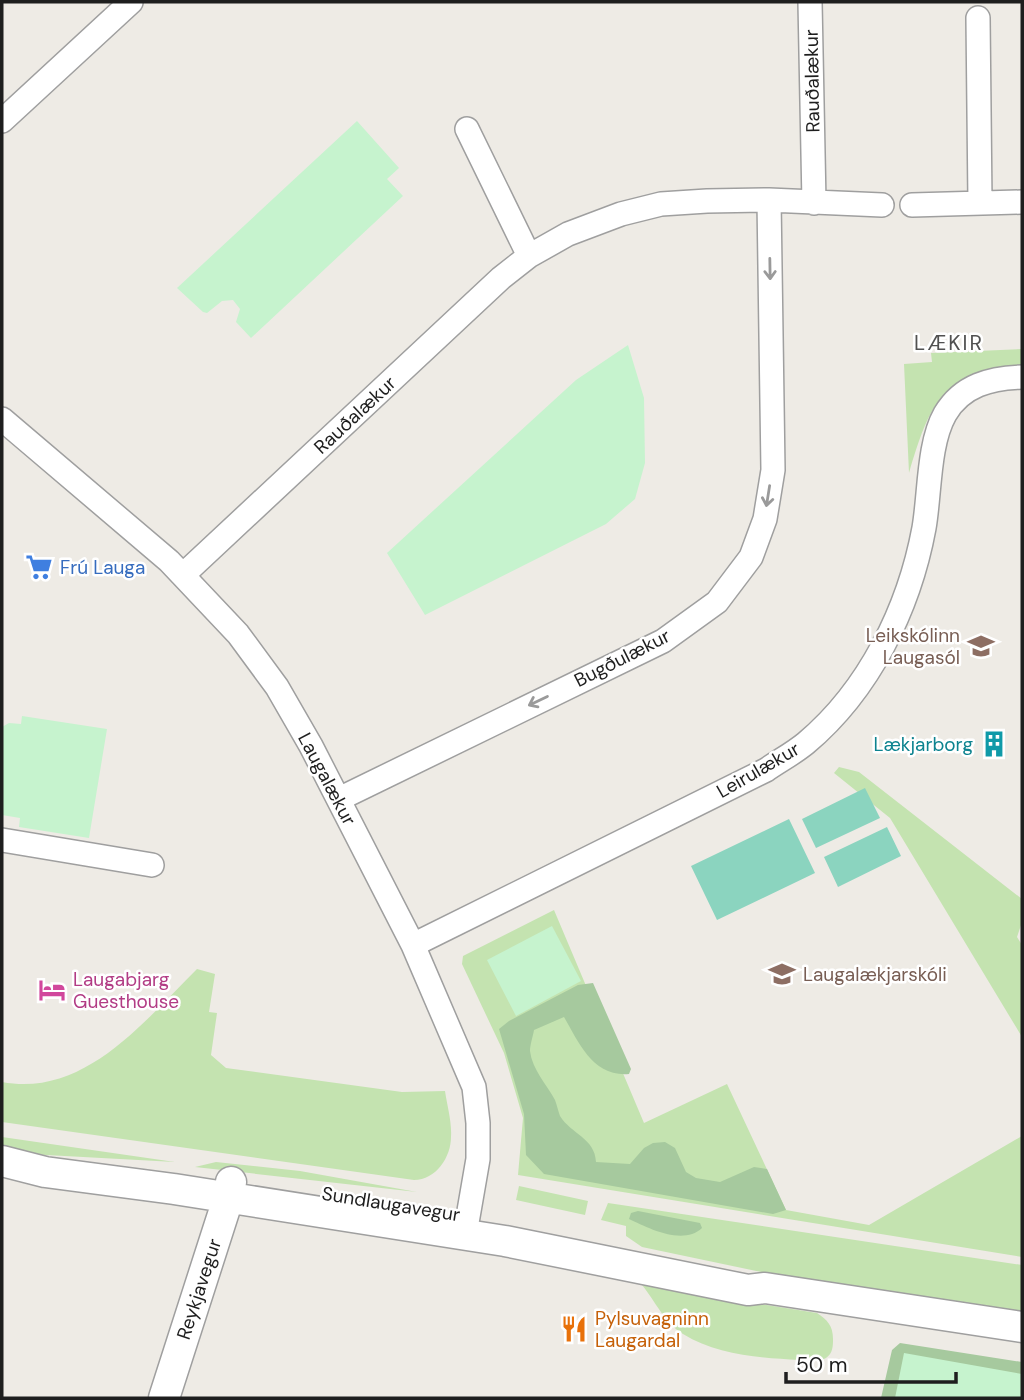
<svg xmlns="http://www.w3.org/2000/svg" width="1024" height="1400" font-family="'DM Sans',sans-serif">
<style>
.grass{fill:#c4e3b0}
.forest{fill:#a6c99e}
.park{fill:#c6f3ce}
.pitch{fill:#8bd4bf}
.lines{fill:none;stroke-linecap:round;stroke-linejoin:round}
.minor-casing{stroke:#9f9f9f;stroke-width:26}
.tertiary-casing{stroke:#9f9f9f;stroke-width:33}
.minor{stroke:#fff;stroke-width:23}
.tertiary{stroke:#fff;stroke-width:30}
.oneway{stroke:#9a9a9a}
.labels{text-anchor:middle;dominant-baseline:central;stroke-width:5;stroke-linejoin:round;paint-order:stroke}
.street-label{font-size:19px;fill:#1e1e1e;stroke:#fff}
.shop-label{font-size:19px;fill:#366cbe;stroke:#fff;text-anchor:start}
.education-label{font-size:19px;fill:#785e54;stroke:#fff;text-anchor:end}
.culture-label{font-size:19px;fill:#0d838f;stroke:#fff;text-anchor:end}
.hotel-label{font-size:19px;fill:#b23c85;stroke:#fff;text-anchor:start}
.food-label{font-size:19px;fill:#c56008;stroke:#fff;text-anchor:start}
.neighbourhood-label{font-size:21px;letter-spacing:2px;fill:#515151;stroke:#fff}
</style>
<rect width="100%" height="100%" fill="#eeebe5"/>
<path class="grass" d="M1022,349V368C942,371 930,403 909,473L904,364L932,362L931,353Z
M839,767L859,772L1022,899V922L1017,937L1022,945V1037L890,818L834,773Z
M554,910L644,1123L727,1084L786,1210L869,1225L1022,1136V1257L518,1175L523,1118L504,1053L462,964L463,956Z
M197,969L215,974L209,1012L217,1013L211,1055L226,1068L402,1092L445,1091C447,1105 452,1122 451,1137C451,1157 436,1180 414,1180L2,1122V1082C85,1098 145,1020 197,969Z
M2,1137L175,1162L28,1154L2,1150Z
M216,1162L300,1171L417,1192L195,1167Z
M519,1186L588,1201L585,1215L516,1200Z
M608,1203L1022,1265V1316L842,1289L642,1247L626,1236V1226L601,1220Z
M642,1285L817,1313C827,1320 833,1325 833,1339C833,1346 833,1353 826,1358C819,1362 807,1360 799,1360C760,1358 717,1355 683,1334C665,1323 655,1301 642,1285Z"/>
<path class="forest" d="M593,983L631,1069L629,1074C593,1077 579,1043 564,1017L534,1030C533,1036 530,1045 530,1051C532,1069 547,1085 555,1100C557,1105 558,1111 560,1116C571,1134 595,1138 596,1162L630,1164L644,1148L653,1143L665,1142L675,1148L686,1172L696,1178L720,1182L754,1167L767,1169L786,1210L773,1214L544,1174L526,1155L524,1114L499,1029L509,1021L578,985Z
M638,1211L700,1223L702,1228C683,1246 648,1228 629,1219L631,1213Z
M900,1343L1022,1362V1392L881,1398L892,1350Z"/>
<path class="park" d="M357,121L399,168L387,179L403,196L251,338L236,322L240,309L233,300L222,301L207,313L203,312L177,288Z
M628,345L644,398L645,463L635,499L606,524L425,615L387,553L576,380Z
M22,716L107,729L89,838L19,827L20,818L2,815V727L9,723L21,724Z
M552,926L581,981L516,1016L487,960Z
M904,1353L1022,1374V1398H895Z"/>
<path class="pitch" d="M865,788L880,818L816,848L802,819Z
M789,819L815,873L717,920L691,866Z
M887,827L901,856L838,887L824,857Z"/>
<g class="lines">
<g class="minor-casing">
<path id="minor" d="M810,2L814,203
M978,18L980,203
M2,121L131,2
M467,129L529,256
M912,205L1022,202
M2,419L169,561L238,634L277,687L311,746L413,945L474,1087L478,1123V1159L465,1234
M183,575L501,278L529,256L568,234L621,214L661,204L707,201L769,200L882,205
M339,799L663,641L717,602L751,557L765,519L773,470L769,200
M2,840L152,865
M413,945L766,770C779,761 794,753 806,743C869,690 909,609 924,528C930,494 928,444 945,414C962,385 991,378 1022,377"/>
</g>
<g class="tertiary-casing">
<path id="tertiary" d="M2,1161L45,1172L174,1189L505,1241L748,1290L765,1288L1022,1327
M164,1398L228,1199L231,1182"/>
</g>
<use href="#minor" class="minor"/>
<use href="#tertiary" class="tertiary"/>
</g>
<defs><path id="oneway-shaft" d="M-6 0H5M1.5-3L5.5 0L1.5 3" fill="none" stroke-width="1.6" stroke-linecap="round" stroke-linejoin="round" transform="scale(1.75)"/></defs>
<g class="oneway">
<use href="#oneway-shaft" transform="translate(770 269) rotate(89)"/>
<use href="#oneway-shaft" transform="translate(768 496) rotate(99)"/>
<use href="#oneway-shaft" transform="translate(538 701) rotate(154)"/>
</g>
<defs>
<g id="supermarket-bare" transform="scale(2.1)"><path d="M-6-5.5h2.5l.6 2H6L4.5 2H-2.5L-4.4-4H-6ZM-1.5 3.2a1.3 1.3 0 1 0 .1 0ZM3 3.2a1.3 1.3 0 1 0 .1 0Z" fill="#3f7fe0" stroke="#fff" stroke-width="2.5" paint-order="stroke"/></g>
<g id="school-bare" transform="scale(2.1)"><path d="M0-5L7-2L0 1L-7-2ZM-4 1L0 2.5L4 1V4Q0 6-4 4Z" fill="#8d6e63" stroke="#fff" stroke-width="2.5" paint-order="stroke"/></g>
<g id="building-bare" transform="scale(2.1)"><path d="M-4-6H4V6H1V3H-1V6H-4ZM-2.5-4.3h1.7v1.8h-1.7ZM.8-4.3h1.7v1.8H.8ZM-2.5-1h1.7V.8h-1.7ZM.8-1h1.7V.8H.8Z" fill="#0f9aa8" stroke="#fff" stroke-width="2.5" paint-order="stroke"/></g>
<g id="hotel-bare" transform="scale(2.1)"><path d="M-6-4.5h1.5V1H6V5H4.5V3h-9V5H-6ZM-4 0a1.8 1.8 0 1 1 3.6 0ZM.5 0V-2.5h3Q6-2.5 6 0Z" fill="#d1479c" stroke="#fff" stroke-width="2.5" paint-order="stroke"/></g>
<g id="restaurant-bare" transform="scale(2.1)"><path d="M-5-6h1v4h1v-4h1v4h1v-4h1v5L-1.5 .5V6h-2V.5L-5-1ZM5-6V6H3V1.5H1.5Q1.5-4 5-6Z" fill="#e8710a" stroke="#fff" stroke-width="2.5" paint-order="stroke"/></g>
</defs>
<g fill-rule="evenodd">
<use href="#supermarket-bare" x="39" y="567"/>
<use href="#school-bare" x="981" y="646"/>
<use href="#building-bare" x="994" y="744"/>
<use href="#school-bare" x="782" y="974"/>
<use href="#hotel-bare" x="52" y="990"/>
<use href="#restaurant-bare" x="574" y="1329"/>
</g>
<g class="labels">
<g class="street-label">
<text transform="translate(812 81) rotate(-91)">Rauðalækur</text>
<text transform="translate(355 415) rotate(-43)">Rauðalækur</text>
<text transform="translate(622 658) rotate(-27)">Bugðulækur</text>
<text transform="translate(758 770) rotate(-30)">Leirulækur</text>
<text transform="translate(327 779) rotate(62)">Laugalækur</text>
<text transform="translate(391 1204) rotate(9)">Sundlaugavegur</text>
<text transform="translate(199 1289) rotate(-72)">Reykjavegur</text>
</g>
<g class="shop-label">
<text x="60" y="567">Frú Lauga</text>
</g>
<g class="education-label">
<text x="960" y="635">Leikskólinn<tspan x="960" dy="22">Laugasól</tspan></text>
<text x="803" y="974" text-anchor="start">Laugalækjarskóli</text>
</g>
<g class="culture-label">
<text x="973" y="744">Lækjarborg</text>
</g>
<g class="hotel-label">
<text x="73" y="979">Laugabjarg<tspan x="73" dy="22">Guesthouse</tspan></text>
</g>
<g class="food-label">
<text x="595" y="1318">Pylsuvagninn<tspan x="595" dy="22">Laugardal</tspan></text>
</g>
<g class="neighbourhood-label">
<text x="949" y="343">LÆKIR</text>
</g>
</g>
<rect width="1024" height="1400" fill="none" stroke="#1e1e1e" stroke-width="7"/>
<path d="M786 1372v10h170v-10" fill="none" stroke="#1e1e1e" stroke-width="3.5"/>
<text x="796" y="1372" font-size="21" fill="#1e1e1e" stroke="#ffffff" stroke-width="5" paint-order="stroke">50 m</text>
</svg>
